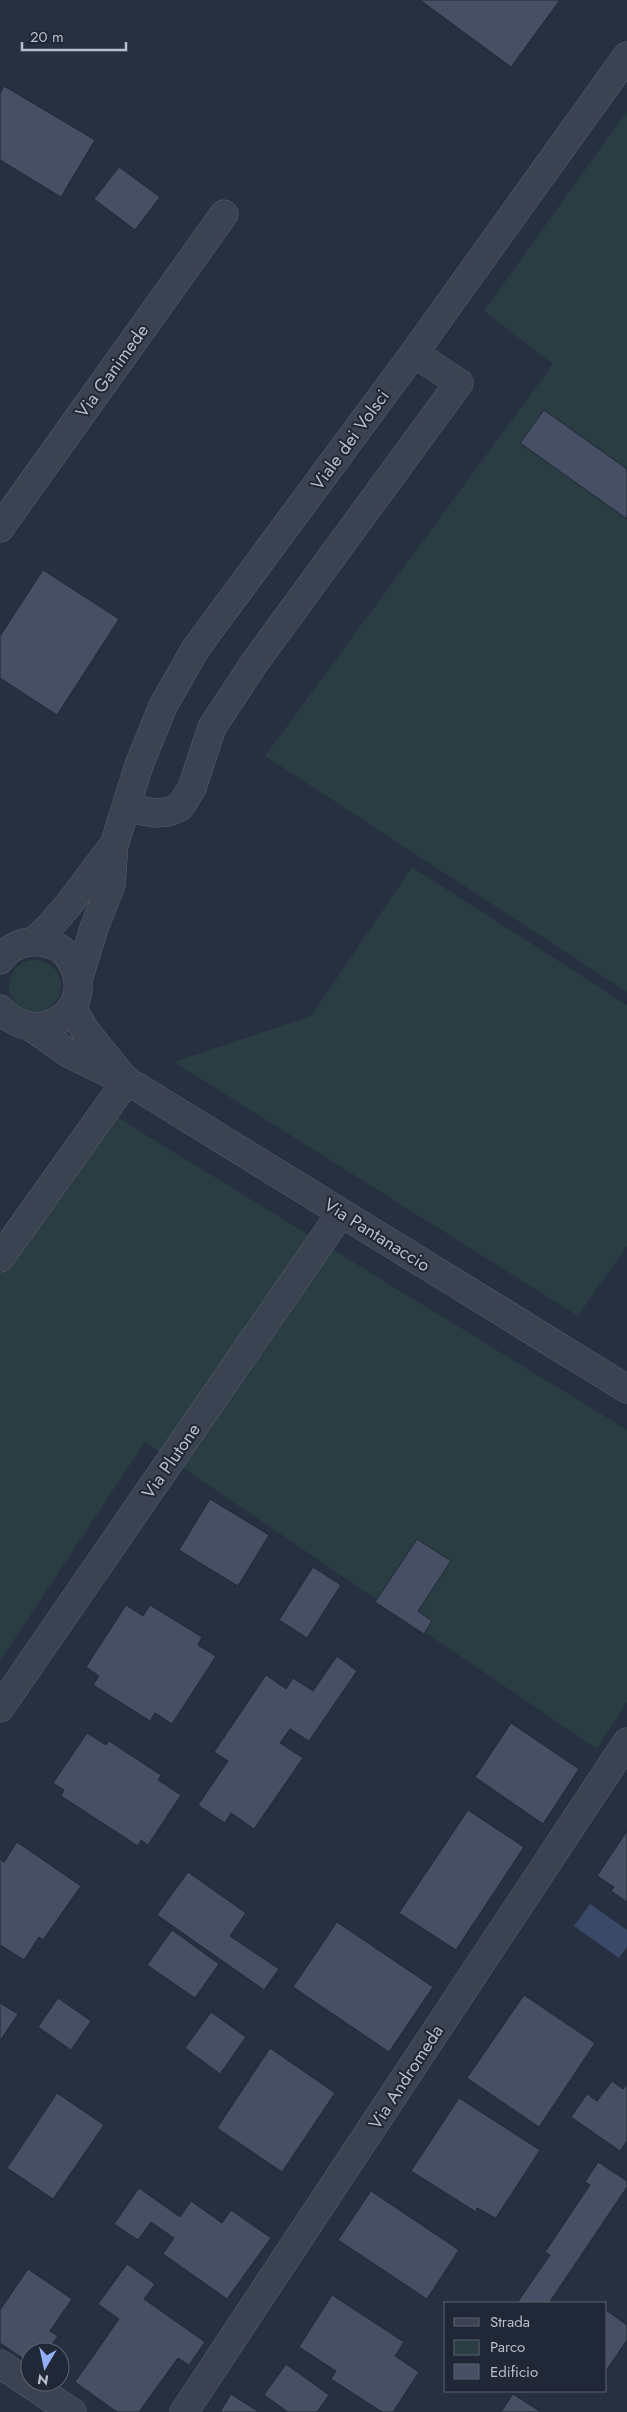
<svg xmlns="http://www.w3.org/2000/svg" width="627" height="2412" font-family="Jost,sans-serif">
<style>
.green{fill:#293d42}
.water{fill:#3b4968}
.building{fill:#464f63;stroke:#222938}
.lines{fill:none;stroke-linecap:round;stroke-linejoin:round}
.minor-casing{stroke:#59606e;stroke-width:29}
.minor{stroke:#3b4251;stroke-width:28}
.labels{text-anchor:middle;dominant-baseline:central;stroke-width:4;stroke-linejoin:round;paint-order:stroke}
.street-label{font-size:18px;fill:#b8becb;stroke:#202736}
</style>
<rect width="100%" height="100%" fill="#273041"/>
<path class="green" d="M627,111V992L265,756L553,364L484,311Z
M412,867L627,1005V1246L578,1316L174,1062L311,1016Z
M9 986a26 26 0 1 1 52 0a26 26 0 1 1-52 0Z
M110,1113L627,1430V1702L597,1749L145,1442L0,1661V1274Z"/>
<path class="water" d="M590,1904L627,1930V1947L619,1958L574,1926Z"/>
<path class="building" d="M420,0H560L511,67Z
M4,86L95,140L61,197L0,160V94Z
M119,167L160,197L135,230L94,199Z
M544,410L627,469V519L520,443Z
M43,570L119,619L57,715L0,678V636Z
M210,1499L269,1535L238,1586L179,1550Z
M417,1539L451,1561L418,1611L432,1621L424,1634L375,1602Z
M313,1567L341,1585L307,1638L279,1620Z
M126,1605L143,1616L150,1605L202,1637L198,1645L216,1656L172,1724L155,1713L150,1721L93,1685L99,1676L86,1667Z
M337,1656L357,1671L309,1741L290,1729L280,1743L303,1758L254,1829L231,1813L225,1823L198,1805L228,1761L214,1752L266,1675L286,1689L293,1678L313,1691Z
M511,1723L579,1769L543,1824L475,1777Z
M87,1733L106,1745L109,1741L161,1775L158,1780L181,1795L148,1845L141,1840L138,1846L61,1796L64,1790L53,1783Z
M468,1810L524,1847L456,1950L399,1913Z
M627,1831V1902L611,1891L614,1887L597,1876Z
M17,1842L81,1886L43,1940L39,1937L24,1960L0,1945V1859L4,1862Z
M188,1872L246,1913L230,1936L279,1969L264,1990L157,1915Z
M337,1922L433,1987L389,2052L293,1987Z
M172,1930L219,1964L195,1998L147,1965Z
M524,1995L595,2043L539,2127L467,2078Z
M58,1998L91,2021L71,2050L38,2027Z
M0,2003L18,2014L0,2041Z
M211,2012L246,2037L220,2074L185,2048Z
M270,2048L335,2093L282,2172L217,2128Z
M612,2081L623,2089L627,2084V2141L620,2151L571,2117L587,2094L597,2101Z
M57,2093L104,2125L53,2199L7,2168Z
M459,2098L540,2150L496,2218L477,2208L476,2212L411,2171Z
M598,2162L627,2181V2187L549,2303H517L550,2255L545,2252L590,2185L585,2182Z
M139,2188L180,2217L191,2201L222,2223L231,2210L271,2238L227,2299L163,2254L174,2238L151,2222L138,2240L114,2224Z
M371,2191L459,2250L427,2299L338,2240Z
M127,2264L155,2284L144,2299L205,2342L189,2365L178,2358L139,2412H117L75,2382L119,2319L98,2304Z
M28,2269L72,2299L50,2331L58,2336L47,2352H30V2363L0,2343V2310Z
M332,2295L404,2342L395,2356L419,2372L393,2412H382L331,2379L336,2371L299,2347Z
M606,2310L627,2325V2340L606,2371Z
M286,2364L329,2395L317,2412H288L264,2395Z
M231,2394L259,2412H220Z
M513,2394L541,2412H501Z"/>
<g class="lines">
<g class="minor-casing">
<path id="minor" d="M0,528L224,214
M126,808L155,813L168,812L180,807L192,788L212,727L255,662L459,383L414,353
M34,941C67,913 87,877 114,845
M0,960C9,947 24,940 39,942C52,943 65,949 71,961C99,1010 38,1051 0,1009
M78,980L94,928L111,885L114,845L139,765L163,706L196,648L414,353L627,56
M72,1008L85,1030L122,1076
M31,1027L70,1054L139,1088L627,1389
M0,1258L127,1080
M0,1708L341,1213
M0,2364L72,2412
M184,2412L627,1742"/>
</g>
<use href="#minor" class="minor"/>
</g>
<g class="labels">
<g class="street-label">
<text transform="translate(112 371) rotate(-54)">Via Ganimede</text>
<text transform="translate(350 440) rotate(-54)">Viale dei Volsci</text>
<text transform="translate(377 1235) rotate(32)">Via Pantanaccio</text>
<text transform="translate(171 1461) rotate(-55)">Via Plutone</text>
<text transform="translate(406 2077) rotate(-57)">Via Andromeda</text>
</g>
</g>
<rect x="444" y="2302" width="162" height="90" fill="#202736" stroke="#5d6372"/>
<rect x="454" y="2318" width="25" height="8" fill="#3b4251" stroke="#5d6372"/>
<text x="490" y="2327" font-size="15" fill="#b8becb">Strada</text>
<rect x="454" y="2340" width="25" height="15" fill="#293d42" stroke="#5d6372"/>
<text x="490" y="2352" font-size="15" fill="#b8becb">Parco</text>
<rect x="454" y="2364" width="25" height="15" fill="#464f63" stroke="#5d6372"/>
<text x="490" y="2377" font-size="15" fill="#b8becb">Edificio</text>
<g transform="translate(45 2367) rotate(189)"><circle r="24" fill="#202736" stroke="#5d6372"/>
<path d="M0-4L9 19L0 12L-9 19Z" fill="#92aff6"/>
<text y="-8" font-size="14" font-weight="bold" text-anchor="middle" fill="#b8becb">N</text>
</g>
<path d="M22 42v8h104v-8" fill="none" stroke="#b8becb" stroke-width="2.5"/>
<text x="30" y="42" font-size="15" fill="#b8becb" stroke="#202736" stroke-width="4" paint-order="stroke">20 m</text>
</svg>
